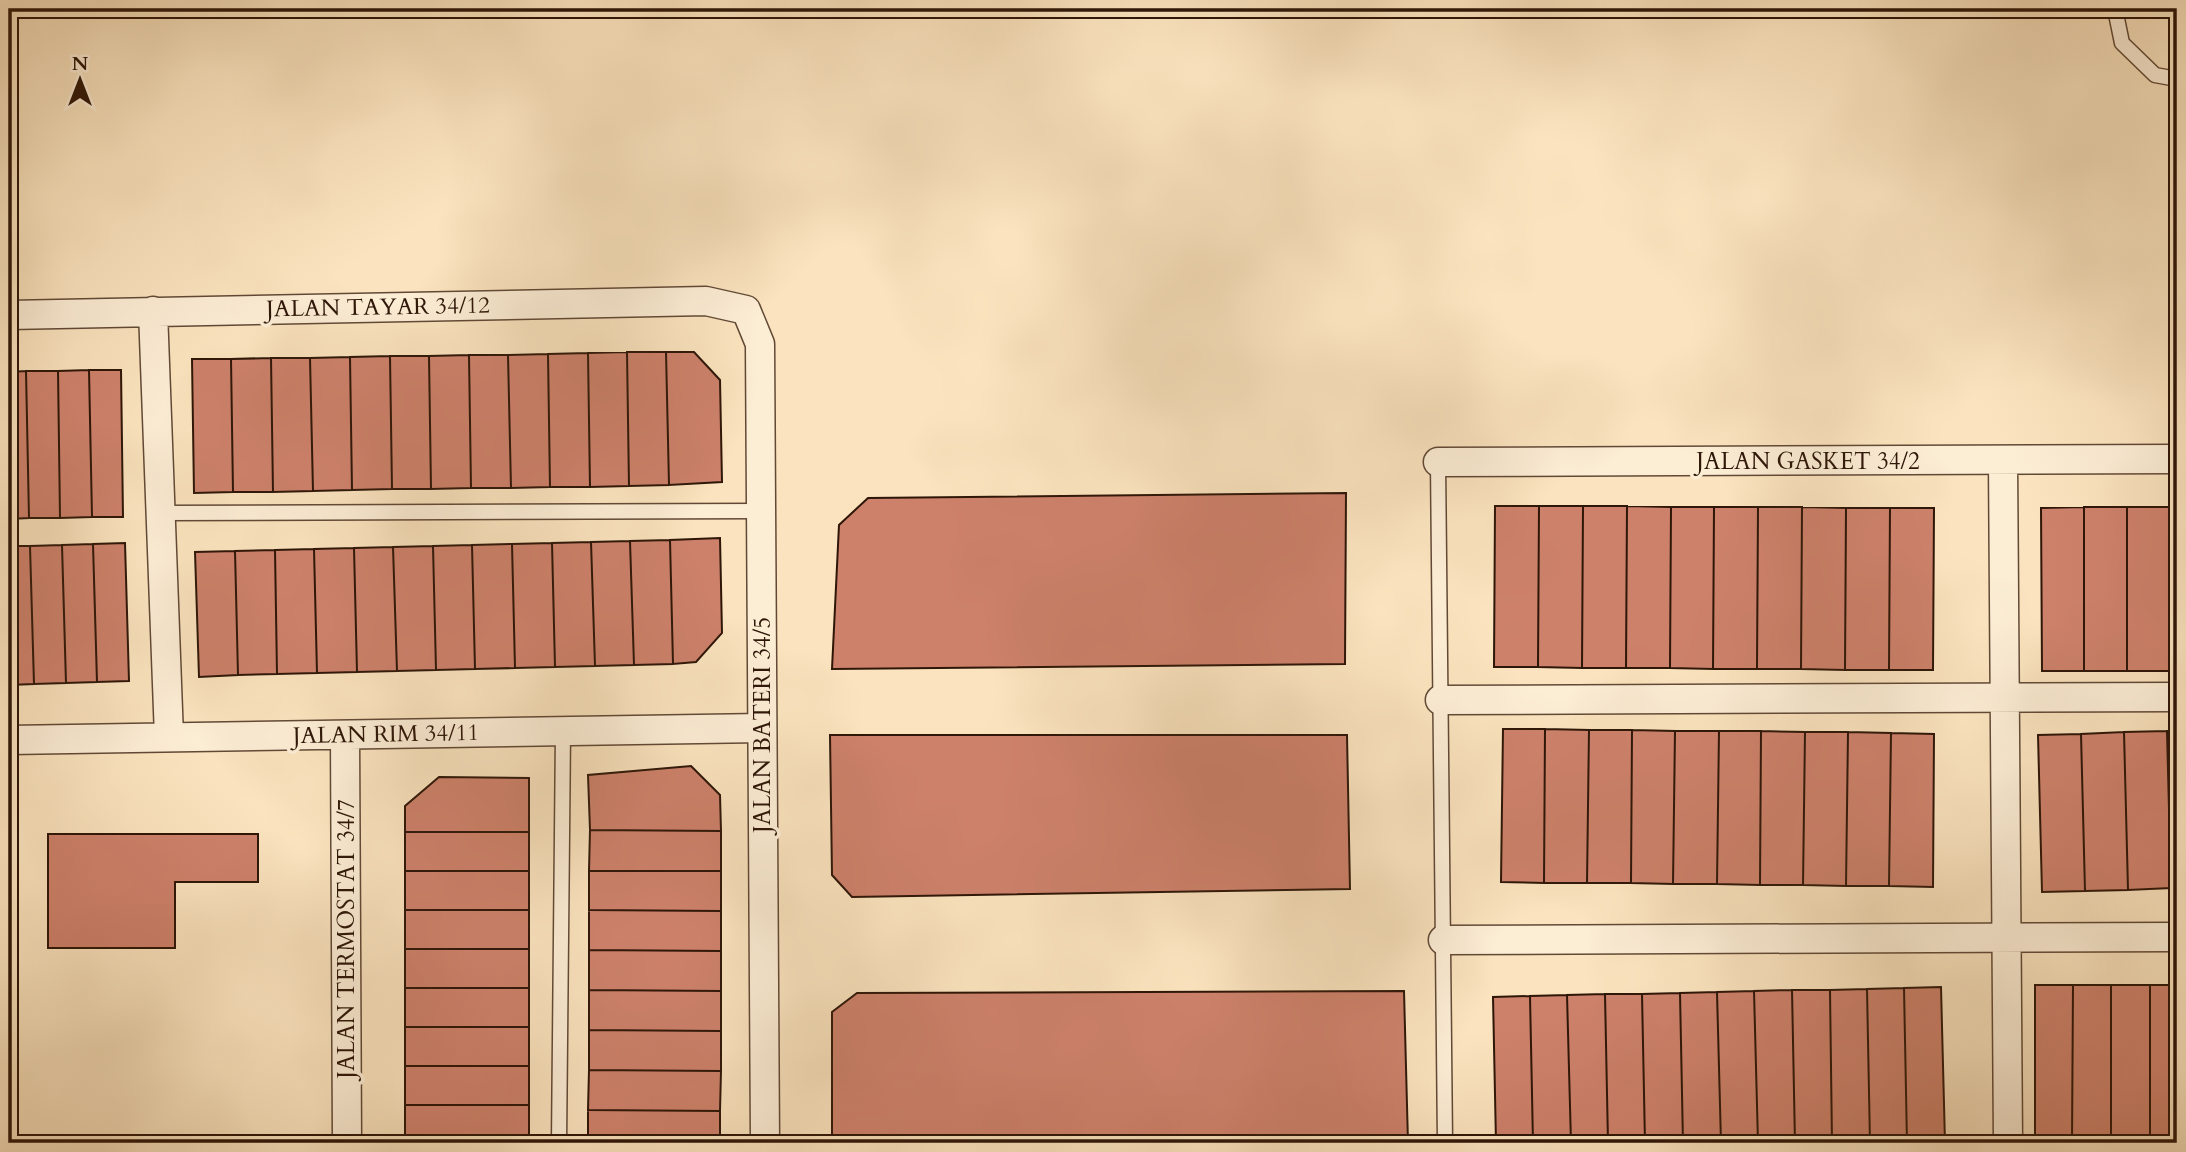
<svg xmlns="http://www.w3.org/2000/svg" width="2186" height="1152" font-family="Cardo,serif">
<style>
.building{fill:#cd816b;stroke:#2e1608;stroke-width:2}
.lines{fill:none;stroke-linecap:round;stroke-linejoin:round}
.lane-casing{stroke:#614936;stroke-width:17}
.street-casing{stroke:#614936;stroke-width:31}
.lane{stroke:#fcedd5;stroke-width:14}
.street{stroke:#fcedd5;stroke-width:28}
.labels{text-anchor:middle;dominant-baseline:central;stroke-width:7;stroke-linejoin:round;paint-order:stroke}
.street-label{font-size:23px;fill:#2e1608;stroke:#fcedd5}
</style>
<rect width="100%" height="100%" fill="#fae3be"/>
<filter id="stains"><feTurbulence type="fractalNoise" baseFrequency=".00286" numOctaves="4"/><feColorMatrix values="0 0 0 0 .2 0 0 0 0 .09 0 0 0 0 .02 0 0 0 .5 -.17"/></filter>
<radialGradient id="worn" r=".72"><stop offset=".6" stop-color="#630" stop-opacity="0"/><stop offset="1" stop-color="#630" stop-opacity=".3"/></radialGradient>
<path class="building" d="M627,352L629,486L590,487L588,353Z
M627,352H666L669,485L629,486Z
M666,352H694L720,380L722,482L669,485Z
M588,353L590,487H550L548,354Z
M548,354L550,487L511,488L508,355Z
M469,355L471,488L431,489L429,356Z
M469,355H508L511,488H471Z
M390,356L392,489L352,490L350,357Z
M390,356H429L431,489H392Z
M350,357L352,490L313,491L310,358Z
M271,358L273,492H233L231,359Z
M271,358H310L313,491L273,492Z
M192,359H231L233,492L194,493Z
M89,370H121L123,517H92Z
M89,370L92,517L60,518L58,371Z
M26,371H58L60,518H29Z
M26,371L29,518L9,519V372Z
M1346,493L1345,664L832,669L839,525L868,498Z
M1495,506H1539L1538,667H1494Z
M1539,506H1583L1582,668L1538,667Z
M1583,506H1627L1626,668H1582Z
M1627,506L1671,507L1670,668H1626Z
M1671,507H1714L1713,669L1670,668Z
M1714,507H1758L1757,669H1713Z
M1758,507H1802L1801,669H1757Z
M1802,507L1846,508L1845,670L1801,669Z
M2084,507V671H2042L2041,508Z
M2084,507H2127V671H2084Z
M2127,507H2169L2170,671H2127Z
M2169,507H2177V671H2170Z
M1846,508H1890L1889,670H1845Z
M1890,508H1934L1933,670H1889Z
M720,538L722,633L696,662L673,664L670,540Z
M670,540L673,664L634,665L630,541Z
M630,541L634,665L595,666L591,542Z
M591,542L595,666L555,667L552,543Z
M125,543L129,681L97,682L93,544Z
M552,543L555,667L515,668L512,544Z
M93,544L97,682L66,683L62,545Z
M512,544L515,668L475,669L472,545Z
M62,545L66,683L34,684L30,546Z
M472,545L475,669L436,670L433,546Z
M9,546H30L34,684L9,685Z
M433,546L436,670L397,671L393,547Z
M393,547L397,671L357,672L354,548Z
M354,548L357,672L317,673L314,549Z
M314,549L317,673L277,674L275,550Z
M275,550L277,674L238,675L235,551Z
M235,551L238,675L199,677L195,552Z
M1503,729H1545L1544,883L1501,882Z
M1545,729L1589,730L1587,883H1544Z
M1589,730H1632L1631,883H1587Z
M1632,730L1675,731L1673,884L1631,883Z
M1675,731H1719L1717,884H1673Z
M1719,731H1761L1760,885L1717,884Z
M1761,731L1805,732L1803,885H1760Z
M2167,731L2171,888L2128,890L2124,732Z
M2167,731H2177V888H2171Z
M1805,732H1848L1846,886L1803,885Z
M1848,732L1891,733L1889,886H1846Z
M2124,732L2128,890L2085,891L2081,734Z
M1891,733L1934,734L1933,887L1889,886Z
M2081,734L2085,891L2042,892L2038,735Z
M830,735H1347L1350,889L852,897L832,875Z
M691,766L720,795L721,831L590,830L588,775Z
M439,777L529,778V832H405V806Z
M590,830L721,831V871H589Z
M405,832H529V871H405Z
M48,834H258V882H175V948H48Z
M405,871H529V910H405Z
M589,871H721V911L589,910Z
M405,910H529V949H405Z
M589,910L721,911V951L589,950Z
M405,949H529V988H405Z
M589,950L721,951V991L589,990Z
M2035,985H2073L2072,1143H2035Z
M2073,985H2111V1143H2072Z
M2111,985H2150V1143H2111Z
M2150,985H2177V1143H2150Z
M1941,987L1945,1143H1907L1904,988Z
M405,988H529V1027H405Z
M1904,988L1907,1143H1870L1867,989Z
M1867,989L1870,1143H1832L1830,990Z
M589,990L721,991V1031L589,1030Z
M1792,990L1795,1143H1758L1754,991Z
M1792,990H1830L1832,1143H1795Z
M1404,991L1408,1143H832V1012L857,993Z
M1754,991L1758,1143H1721L1717,992Z
M1717,992L1721,1143H1683L1680,993Z
M1680,993L1683,1143H1645L1642,994Z
M1605,994L1608,1143H1571L1567,995Z
M1605,994H1642L1645,1143H1608Z
M1567,995L1571,1143H1533L1530,996Z
M1530,996L1533,1143H1496L1493,997Z
M405,1027H529V1066H405Z
M589,1030L721,1031V1071L589,1070Z
M405,1066H529V1105H405Z
M589,1070L721,1071L720,1111L588,1110Z
M405,1105H529V1143H405Z
M588,1110L720,1111V1143H588Z"/>
<g class="lines">
<g class="lane-casing">
<path id="lane" d="M2115,9L2122,43L2155,75L2177,79
M1438,462L1445,1143
M160,513L761,511
M559,1143L563,731"/>
</g>
<g class="street-casing">
<path id="street" d="M153,311L169,737
M9,315L706,301L746,310L760,344L765,1143
M2003,460L2008,1143
M1438,462L2177,459
M1440,700L2177,697
M345,735L347,1143
M9,740L762,728
M1443,940L2177,937"/>
</g>
<use href="#lane" class="lane"/>
<use href="#street" class="street"/>
</g>
<g class="labels">
<g class="street-label">
<text transform="translate(378 307) rotate(-1)">JALAN TAYAR 34/12</text>
<text x="1808" y="461">JALAN GASKET 34/2</text>
<text transform="translate(762 725) rotate(-90)">JALAN BATERI 34/5</text>
<text transform="translate(386 734) rotate(-1)">JALAN RIM 34/11</text>
<text transform="translate(346 939) rotate(-90)">JALAN TERMOSTAT 34/7</text>
</g>
</g>
<rect width="2186" height="1152" fill="none" stroke="#fae3be" stroke-width="35"/>
<rect x="10" y="10" width="2165" height="1131" fill="none" stroke="#2e1608" stroke-width="3.5"/>
<rect x="18" y="18" width="2151" height="1117" fill="none" stroke="#2e1608" stroke-width="2"/>
<g transform="translate(80 80)" stroke="#fcedd5" stroke-width="5" paint-order="stroke">
<path d="M0-5L12 26L0 18L-12 26Z" fill="#2e1608"/>
<text y="-10" font-size="19" font-weight="bold" text-anchor="middle" fill="#2e1608">N</text>
</g>
<rect width="100%" height="100%" filter="url(#stains)"/>
<rect width="100%" height="100%" fill="url(#worn)"/>
</svg>
